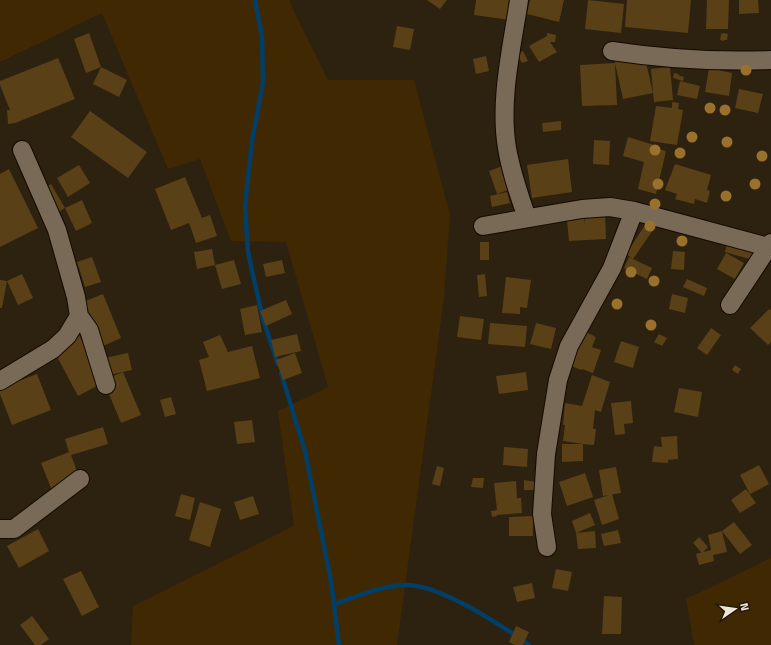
<svg xmlns="http://www.w3.org/2000/svg" width="771" height="645" font-family="'Titillium Web',sans-serif">
<style>
.green{fill:#402902}
.lines{fill:none;stroke-linecap:round;stroke-linejoin:round}
.stream{stroke:#013f68;stroke-width:4.5}
.building{fill:#5a4016}
.street-casing{stroke:#150a00;stroke-width:20}
.street{stroke:#786a56;stroke-width:18}
.tree{fill:#9a702d}
</style>
<rect width="100%" height="100%" fill="#2d2110"/>
<path class="green" d="M0,0H290V3L328,80H414L450,215L444,298L397,645H131L133,606L294,526L278,411L328,387L286,242L231,241L200,159L168,169L102,13L0,62Z
M771,558V645H694L686,599Z"/>
<g class="lines">
<path class="stream" d="M255,0L262,37L263,82L252,141L245,206L248,252L253,275L263,319L278,364
M281,373L305,451L331,581L339,645
M334,604C356,597 380,586 404,585C438,583 501,625 529,645"/>
</g>
<path class="building" d="M427,0H447L440,9Z
M476,0H513L510,20L474,15Z
M530,0H564L559,22L527,14Z
M588,0L624,4L621,33L585,29Z
M627,0H691L688,33L625,27Z
M707,0H729L728,29H706Z
M739,0H758L759,13L739,14Z
M397,26L414,29L410,50L393,47Z
M89,33L101,67L86,73L74,39Z
M547,33L556,35L555,42H550L557,52L539,62L529,46L547,36Z
M723,33L728,34L727,40H724V41L720,40L721,34Z
M642,45L653,93L623,99L615,63L617,105L582,106L580,65L615,63L612,51Z
M523,51L528,61L522,63L517,54Z
M486,56L489,71L476,74L473,59Z
M58,58L75,99L15,123L8,124L7,110H10L0,85V81Z
M101,67L127,80L119,97L93,84Z
M670,67L673,100L654,102L651,69Z
M709,68L732,73L729,96L705,92Z
M674,73L679,74L678,75L684,77L683,81L673,78Z
M680,81L700,86L697,99L677,95Z
M739,89L763,94L758,113L735,108Z
M672,102L679,103L678,109L683,110L677,145L650,141L656,106L672,108Z
M90,111L147,152L128,178L71,137Z
M561,121V130L543,132L542,123Z
M628,137L654,145L653,148L666,151L656,194L638,189L644,162L623,156Z
M594,140L610,141L609,165L593,164Z
M568,159L572,192L532,198L527,165Z
M511,163L519,186L497,194L489,171Z
M675,164L711,175L707,190L710,191L707,203L695,199L694,204L675,199L677,194L665,190Z
M79,165L90,183L68,197L57,178Z
M9,169L38,228L0,247V174Z
M185,177L202,218L210,215L217,236L196,243L189,223L171,230L155,189Z
M51,184L65,208L58,212L44,188Z
M507,192L510,203L492,207L490,196Z
M82,200L92,223L76,231L65,208Z
M583,209L585,224V214L605,213L606,239L569,241L566,211Z
M647,222L655,227L633,259L652,268L647,279L624,268L629,257L633,259L626,254Z
M480,242H489V260H480Z
M727,244L755,252L753,260L725,252Z
M212,249L215,265L197,269L194,252Z
M673,251L685,252L684,270L671,269Z
M726,253L744,263L735,279L717,269Z
M92,257L101,282L85,287L77,262Z
M234,260L241,284L222,289L215,265Z
M282,260L285,273L266,277L263,264Z
M22,274L33,298L18,305L7,281L2,308H0V280L7,281Z
M485,274L487,296L479,297L477,275Z
M506,277L531,280L527,308L520,307V314L502,313Z
M687,279L707,288L704,296L683,287Z
M103,294L121,338L96,349L78,304Z
M672,294L688,298L685,313L669,309Z
M286,300L292,314L266,326L260,311Z
M257,305L262,332L245,335L240,309Z
M769,309L771,310V342L768,345L750,328Z
M460,316L484,319L481,340L457,337Z
M490,323L527,326L525,347L488,344Z
M536,323L556,328L551,349L530,344Z
M711,328L721,335L707,355L697,348Z
M582,330L596,337L592,347L601,350L593,373L582,369L581,370L567,364Z
M297,334L301,351L275,357L271,340Z
M659,334L667,338L662,346L654,342Z
M79,335L103,380L123,372L141,415L121,423L104,382L78,396L53,349Z
M220,335L228,352L252,346L260,378L207,391L199,360L209,357L203,342Z
M621,341L639,347L633,368L614,362Z
M128,353L132,370L104,376L100,359Z
M295,353L302,373L283,380L276,360Z
M735,365L741,369L738,374L732,370Z
M526,372L528,390L499,394L496,376Z
M37,374L51,410L12,425L0,394V388Z
M592,375L610,382L601,412L595,410L593,429H596L594,445L583,444V461L562,462V444H583L563,441L565,425H563L565,403L582,406Z
M679,388L702,392L698,417L674,412Z
M171,397L176,414L165,417L160,400Z
M631,401L633,423L624,424L625,434L615,435L611,403Z
M252,420L255,442L237,444L234,422Z
M103,427L108,444L71,455L79,477L51,488L41,463L69,452L65,439Z
M677,436L678,459L668,460V463L652,462L654,446L662,447L661,437Z
M504,447L528,449L527,467L503,465Z
M759,465L769,484L750,494L740,475Z
M437,466L444,468L440,486L432,484Z
M616,467L621,493L603,496L599,470Z
M585,473L593,497L567,506L559,482Z
M473,478H484L483,488L471,487Z
M524,480L537,482L538,490H524Z
M516,481L517,498H521L522,513L497,515V516L492,517L491,511L497,510L494,483Z
M746,489L756,503L740,513L731,500Z
M181,494L195,498L190,520L175,516Z
M612,494L619,519L602,525L594,500Z
M253,496L259,514L240,520L234,502Z
M200,502L221,509L210,547L189,540Z
M590,513L595,525L576,533L595,531L596,548L578,549L576,533L572,521Z
M533,516V536H509V517Z
M734,522L752,545L740,554L722,531Z
M38,529L49,551L19,568L7,546Z
M618,530L621,543L604,546L601,534Z
M722,531L727,552L713,555L714,561L699,565L696,554L711,550L708,535Z
M699,537L708,547L702,553L693,543Z
M556,569L572,572L568,591L552,588Z
M81,571L99,607L82,616L63,579Z
M532,583L535,598L517,602L513,587Z
M604,596L622,597L621,634H602Z
M32,616L49,639L41,645H35L20,625Z
M516,626L529,632L523,645H515L509,642Z"/>
<g class="lines">
<g class="street-casing">
<path id="street" d="M519,0C512,47 499,100 507,148C511,172 519,195 527,218
M612,51C665,59 718,62 771,60
M483,226L582,209L610,207L634,211L768,247
M730,305L771,243
M79,316L89,330L106,385
M0,381L53,349L67,336L79,316L76,297L57,230L22,150
M0,529H14L80,479
M547,547L542,514L546,454L558,380L569,346L612,268L634,211"/>
</g>
<use href="#street" class="street"/>
</g>
<g class="tree">
<circle cx="746" cy="70" r="5.5"/>
<circle cx="710" cy="108" r="5.5"/>
<circle cx="725" cy="110" r="5.5"/>
<circle cx="692" cy="137" r="5.5"/>
<circle cx="727" cy="142" r="5.5"/>
<circle cx="655" cy="150" r="5.5"/>
<circle cx="680" cy="153" r="5.5"/>
<circle cx="762" cy="156" r="5.5"/>
<circle cx="658" cy="184" r="5.5"/>
<circle cx="755" cy="184" r="5.5"/>
<circle cx="726" cy="196" r="5.5"/>
<circle cx="655" cy="204" r="5.5"/>
<circle cx="650" cy="226" r="5.5"/>
<circle cx="682" cy="241" r="5.5"/>
<circle cx="631" cy="272" r="5.5"/>
<circle cx="654" cy="281" r="5.5"/>
<circle cx="617" cy="304" r="5.5"/>
<circle cx="651" cy="325" r="5.5"/>
</g>
<g transform="translate(735 609) rotate(77)" stroke="#231807" stroke-width="3" paint-order="stroke">
<path d="M0-3L7 15L0 10L-7 15Z" fill="#ede5da"/>
<text y="-6" font-size="11" font-weight="bold" text-anchor="middle" fill="#ede5da">N</text>
</g>
</svg>
